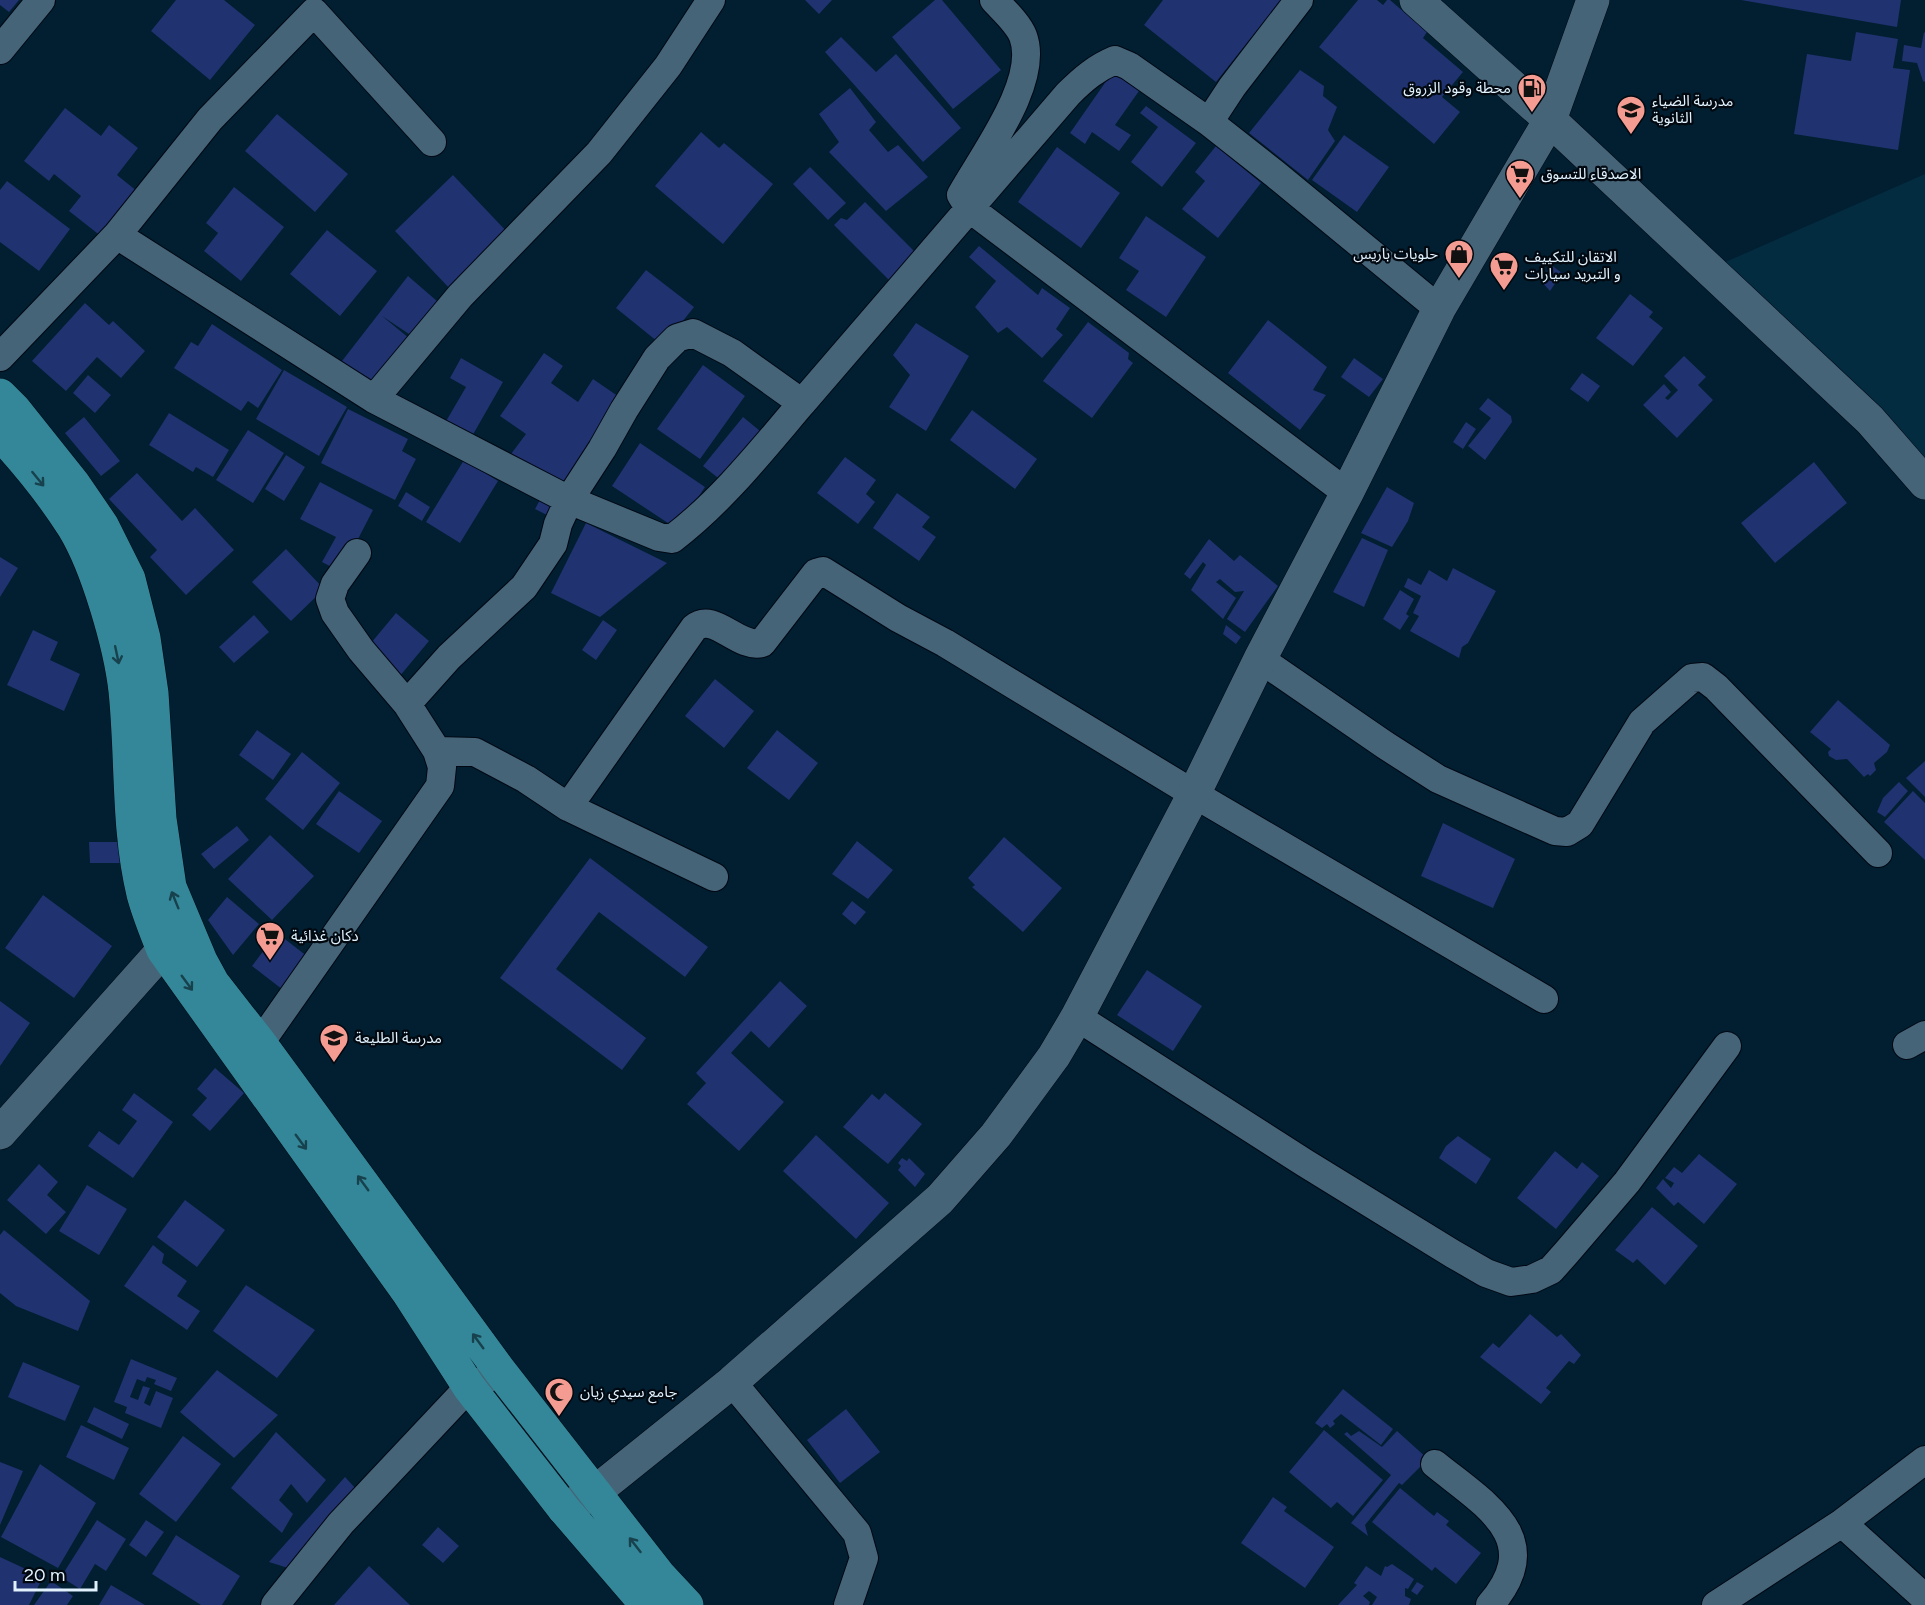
<svg xmlns="http://www.w3.org/2000/svg" width="1925" height="1605" font-family="Figtree,'Noto Sans Arabic',sans-serif">
<style>
.built{fill:#042c41}
.building{fill:#20326f}
.lines{fill:none;stroke-linecap:round;stroke-linejoin:round}
.street-casing{stroke:#000814;stroke-width:30}
.secondary-casing{stroke:#000814;stroke-width:34}
.primary-casing{stroke:#000814;stroke-width:34}
.street{stroke:#466478;stroke-width:28}
.secondary{stroke:#466478;stroke-width:33}
.primary{stroke:#338798;stroke-width:33}
.oneway{stroke:#17414d}
.labels{text-anchor:middle;dominant-baseline:central;stroke-width:4.5;stroke-linejoin:round;paint-order:stroke}
.poi-label{font-size:15px;fill:#e1f2fe;stroke:#01080f;text-anchor:start}
</style>
<rect width="100%" height="100%" fill="#011f30"/>
<path class="built" d="M1925,174V463L1721,264Z"/>
<path class="building" d="M0,0H19L9,12L0,5Z
M176,0H224L255,25L210,80L151,31Z
M805,0H832L819,14Z
M935,0H942L1001,70L953,109L892,37Z
M1163,0H1281L1216,82L1144,25Z
M1358,0H1377L1383,5L1387,0H1390L1427,32L1423,38L1463,72L1442,97L1460,112L1434,144L1319,47Z
M1741,0H1901L1897,27Z
M1856,32L1898,39L1893,68L1910,70L1898,150L1794,134L1807,54L1851,61Z
M1924,32L1925,33V82L1923,81L1917,63L1902,61L1904,45L1921,48Z
M841,37L876,72L896,54L961,128L923,162L825,52Z
M1116,67L1118,76L1139,91L1115,125L1131,135L1119,151L1092,132L1085,144L1070,133Z
M1300,70L1324,86L1323,96L1337,107L1328,130L1335,141L1308,180L1249,133Z
M850,88L876,122L869,130L888,152L898,145L928,177L886,211L829,152L839,142L819,114Z
M1146,106L1196,143L1162,187L1131,162L1158,127L1140,113Z
M65,108L101,136L109,125L138,148L117,175L138,192L102,237L69,211L81,196L54,174L49,181L24,161Z
M277,114L348,174L315,212L245,151Z
M701,132L719,148L724,143L773,184L723,244L655,186Z
M1344,135L1389,167L1357,212L1312,180Z
M1216,146L1261,183L1218,238L1182,209L1205,181L1195,172Z
M1057,147L1120,193L1081,248L1018,202Z
M810,167L846,203L828,220L793,184Z
M453,175L511,236L452,291L395,231Z
M7,181L70,229L39,271L0,242V190Z
M234,187L284,227L241,281L204,251L218,233L206,223Z
M865,202L918,255L891,282L834,225L841,218L847,220Z
M1146,216L1206,257L1166,317L1126,290L1139,271L1119,258Z
M327,230L377,271L340,316L290,274Z
M979,246L1038,295L1042,288L1070,308L1056,329L1063,335L1042,358L1007,327L998,333L975,307L996,281L969,257Z
M1551,265L1562,273L1550,291L1540,280Z
M646,270L694,307L663,346L616,308Z
M408,276L445,308L418,340L382,316L415,343L377,390L342,361Z
M1630,294L1653,312L1649,317L1663,328L1633,366L1596,338Z
M85,303L109,325L113,321L145,351L121,378L97,357L66,391L32,361Z
M1268,320L1327,367L1313,390L1326,395L1300,430L1228,373Z
M1088,322L1129,353L1128,359L1133,363L1092,418L1043,381Z
M916,323L969,356L926,431L889,407L910,375L893,355Z
M212,324L282,370L258,408L248,401L241,411L174,368L191,342L198,346Z
M544,353L563,366L551,383L578,402L593,379L625,401L563,490L511,454L526,434L500,416Z
M1684,356L1706,377L1698,385L1713,400L1677,438L1643,405L1664,384L1671,392L1665,398L1668,400L1678,390L1664,376Z
M461,358L503,382L471,438L445,423L466,387L450,378Z
M1354,358L1383,379L1369,397L1341,377Z
M703,365L745,396L700,459L657,429Z
M284,370L347,407L319,456L256,419Z
M1582,373L1600,386L1588,402L1570,389Z
M88,375L111,395L95,413L73,393Z
M1488,398L1511,416L1512,422L1485,460L1468,446L1491,418L1479,409Z
M348,409L408,439L402,451L416,459L395,500L321,463Z
M972,410L1037,459L1015,489L950,440Z
M169,413L229,450L213,477L196,467L193,472L149,445Z
M84,417L120,461L101,476L65,433Z
M743,417L766,436L727,485L703,466Z
M1466,422L1476,429L1463,449L1453,442Z
M248,430L284,453L253,503L216,480Z
M640,443L705,487L677,529L612,486Z
M286,455L305,467L284,501L265,489Z
M845,457L876,480L866,494L875,502L858,524L817,493Z
M464,460L498,481L460,543L426,522Z
M1814,462L1847,503L1775,563L1741,523Z
M137,473L182,521L195,508L234,550L186,595L150,557L157,550L109,499Z
M320,482L373,510L341,572L322,562L336,537L300,519Z
M1387,487L1414,503L1408,521L1392,547L1361,533Z
M406,492L430,507L422,521L398,506Z
M897,493L930,517L922,527L936,537L919,561L873,528Z
M542,496L560,505L553,518L535,509Z
M586,523L667,563L600,617L551,593Z
M1362,538L1388,550L1364,607L1333,592Z
M1209,539L1234,561L1240,555L1278,586L1245,632L1227,619L1244,591L1235,592L1220,579L1216,582L1236,598L1223,619L1191,590L1206,565L1203,562L1190,579L1184,574Z
M286,549L324,589L291,621L252,582Z
M0,557L18,568L0,597Z
M1453,568L1496,591L1468,643L1462,647L1459,658L1410,631L1419,616L1413,613L1421,596L1404,587L1408,578L1421,585L1429,570L1447,581Z
M1400,590L1414,599L1406,614L1409,616L1400,630L1383,619Z
M396,613L429,641L399,677L366,649Z
M254,615L269,632L234,663L219,647Z
M603,620L617,630L596,660L582,650Z
M1226,625L1241,637L1236,644L1223,634Z
M33,630L58,642L50,660L80,674L64,711L7,685Z
M715,679L754,711L724,748L685,716Z
M1838,700L1890,745L1887,752L1874,763L1876,770L1870,776L1868,774L1864,777L1847,759L1836,760L1829,756L1828,752L1831,749L1810,732Z
M257,730L291,754L273,780L239,755Z
M777,730L818,763L789,800L747,768Z
M302,752L340,783L303,830L265,799Z
M1925,761V797L1906,778Z
M1899,782L1908,791L1885,817L1877,812L1883,798Z
M339,791L382,821L359,853L316,824Z
M1913,791L1925,803V860L1884,822Z
M1443,823L1515,859L1493,908L1421,876Z
M237,826L249,840L214,869L201,854Z
M270,835L314,876L272,920L228,879Z
M1004,837L1062,888L1023,932L972,887L975,885L968,878Z
M857,841L893,870L868,899L832,874Z
M89,842H121V863H90Z
M590,858L708,947L685,977L599,912L556,969L646,1038L622,1070L500,978Z
M43,895L112,946L74,998L5,948Z
M227,897L259,924L233,955L208,920Z
M852,901L866,912L855,925L842,914Z
M277,933L312,960L287,993L252,966Z
M1147,970L1202,1006L1173,1051L1117,1015Z
M780,981L807,1006L769,1048L751,1031L731,1053L784,1102L739,1151L687,1104L706,1083L696,1073Z
M0,1001L30,1023L0,1066Z
M215,1068L244,1093L210,1131L192,1115L207,1098L197,1089Z
M134,1093L173,1122L133,1178L88,1146L99,1131L119,1145L137,1121L122,1110Z
M885,1093L922,1124L888,1164L843,1127L872,1094L879,1100Z
M816,1135L889,1203L856,1239L783,1171Z
M1458,1136L1491,1159L1476,1184L1439,1158L1446,1146Z
M1555,1151L1577,1169L1582,1162L1599,1176L1556,1229L1517,1198Z
M1699,1154L1737,1184L1704,1224L1678,1202L1674,1206L1656,1188L1663,1179L1671,1188L1674,1183L1665,1178L1674,1167L1682,1173Z
M902,1158L907,1161L909,1158L925,1174L915,1187L898,1170L901,1166L898,1163Z
M39,1164L58,1182L47,1195L66,1212L46,1234L7,1200Z
M87,1185L127,1209L99,1255L59,1231Z
M185,1200L225,1230L197,1267L157,1237Z
M1652,1207L1698,1246L1665,1285L1637,1259L1633,1263L1615,1250Z
M4,1230L90,1301L78,1331L16,1306L0,1293V1235Z
M153,1245L164,1254L162,1263L187,1281L177,1296L200,1311L187,1330L124,1286Z
M246,1285L315,1330L277,1378L213,1331Z
M1530,1314L1557,1337L1561,1334L1581,1355L1574,1364L1569,1361L1546,1388L1551,1392L1541,1404L1480,1357L1493,1343L1499,1348Z
M131,1359L177,1378L171,1391L154,1384L156,1380L147,1377L145,1382L137,1379L130,1397L138,1400L143,1386L150,1388L144,1403L150,1406L156,1391L173,1398L161,1428L125,1413L127,1407L114,1402Z
M23,1362L80,1386L65,1421L8,1397Z
M217,1370L278,1415L234,1458L180,1412Z
M1343,1389L1393,1429L1381,1445L1341,1414L1333,1421L1335,1424L1330,1428L1327,1424L1322,1428L1315,1423Z
M94,1407L129,1424L122,1439L87,1422Z
M846,1409L880,1452L840,1483L807,1440Z
M81,1425L129,1448L114,1480L66,1457Z
M1324,1430L1383,1480L1353,1516L1337,1502L1331,1508L1289,1472Z
M1359,1431L1382,1447L1397,1431L1428,1459L1402,1485L1399,1483L1365,1525L1368,1536L1351,1523L1391,1475L1344,1434L1347,1432L1351,1436Z
M276,1432L326,1480L307,1503L291,1484L279,1500L293,1514L282,1533L231,1488Z
M183,1436L221,1464L176,1522L139,1494Z
M0,1462L23,1471L0,1525Z
M40,1464L96,1503L58,1568L1,1537Z
M345,1477L357,1490L288,1568L269,1562Z
M1400,1488L1434,1516L1437,1512L1449,1521L1446,1525L1481,1553L1456,1584L1435,1567L1432,1571L1372,1522Z
M1273,1497L1287,1507L1284,1511L1334,1547L1305,1588L1241,1543Z
M97,1520L126,1539L106,1571L95,1564L80,1589L61,1577Z
M146,1520L164,1532L146,1557L129,1545Z
M438,1527L459,1546L443,1563L422,1545Z
M176,1535L240,1576L222,1605H201L152,1574Z
M0,1557L43,1577L29,1605H0Z
M1392,1564L1414,1579L1408,1589L1405,1588V1596L1411,1599L1409,1605H1372L1377,1597L1369,1591L1363,1596L1370,1602L1369,1605H1338L1357,1585L1354,1583L1366,1566L1381,1576L1385,1566L1387,1567Z
M369,1566L410,1605H334Z
M51,1581L73,1596L67,1605H34Z
M1417,1582L1424,1586L1417,1595L1411,1591Z
M111,1585L145,1605H99Z"/>
<g class="lines">
<g class="street-casing">
<path id="street" d="M994,0C1003,10 1018,23 1023,36C1040,81 983,155 961,195L969,208L1347,493
M0,50L41,0
M1209,122L1232,87L1299,0
M117,235L374,399L569,500L659,537L672,539C722,501 762,450 802,403
M0,357L117,235L210,119L314,12L432,142
M374,399L460,296L599,153L668,66L711,0
M1260,659L1385,745L1438,779L1555,831L1567,832L1580,824L1642,722L1692,678L1703,677L1716,687L1878,853
M407,704L449,657L524,587L553,544L558,524L569,500L602,449L624,410L657,358L677,338L693,333L732,353L802,403L1068,94C1083,79 1096,68 1115,60L1129,66L1209,122L1275,174L1439,309
M437,751L475,752L526,779L568,807L714,877
M568,807L694,628C714,611 738,649 762,643L816,573L823,571L898,618L945,643L1194,794L1544,999
M1077,1017L1305,1163L1453,1254L1486,1273L1511,1282L1532,1279L1551,1270L1567,1252L1627,1182L1727,1046
M260,1043L440,786L442,767L437,751L407,704L361,650L335,613L330,599L335,584L357,553
M1907,1045L1925,1035
M732,1382L857,1533L864,1558L848,1605
M1435,1464C1484,1504 1548,1538 1490,1605
M1842,1523L1925,1598
M275,1605L341,1523L469,1387L488,1378
M1716,1605L1842,1523L1925,1460"/>
</g>
<g class="secondary-casing">
<path id="secondary" d="M1416,0L1550,120L1870,420L1925,483
M0,1133L163,950L189,938
M564,1509L595,1492L732,1382L940,1199L996,1135L1054,1056L1077,1017L1194,794L1260,659L1347,493L1439,309L1550,120L1593,0"/>
</g>
<g class="primary-casing">
<path id="primary" d="M0,395L15,410L74,484L102,525L129,579L144,638L152,693L160,819L170,887L201,961L213,983L260,1043L500,1371L659,1575L687,1605
M0,434C27,463 52,494 73,527C97,566 120,646 125,691C132,759 127,828 143,894C148,913 156,932 163,950L409,1294L469,1387L564,1509L638,1595L649,1605"/>
</g>
<use href="#street" class="street"/>
<use href="#secondary" class="secondary"/>
<use href="#primary" class="primary"/>
</g>
<defs><path id="oneway-shaft" d="M-6 0H5M1.5-3L5.5 0L1.5 3" fill="none" stroke-width="1.6" stroke-linecap="round" stroke-linejoin="round" transform="scale(1.5)"/></defs>
<g class="oneway">
<use href="#oneway-shaft" transform="translate(38 479) rotate(51)"/>
<use href="#oneway-shaft" transform="translate(117 655) rotate(78)"/>
<use href="#oneway-shaft" transform="translate(175 900) rotate(-112)"/>
<use href="#oneway-shaft" transform="translate(187 983) rotate(54)"/>
<use href="#oneway-shaft" transform="translate(301 1142) rotate(54)"/>
<use href="#oneway-shaft" transform="translate(363 1183) rotate(-126)"/>
<use href="#oneway-shaft" transform="translate(478 1341) rotate(-126)"/>
<use href="#oneway-shaft" transform="translate(635 1545) rotate(-128)"/>
</g>
<defs>
<g id="fuel-pin" transform="scale(1.5)"><path d="M0 17L-7.5 6A9.5 9.5 0 1 1 7.5 6Z" fill="#f59c92" stroke="#01080f"/><path d="M-5.5-6h7V0h2V4h1.3V-2.5L3-4.5l.8-.8L6-3V5H2.5V1h-1V6h-7ZM-4.2-4.7v3.2H.2V-4.7Z" fill="#111"/></g>
<g id="school-pin" transform="scale(1.5)"><path d="M0 17L-7.5 6A9.5 9.5 0 1 1 7.5 6Z" fill="#f59c92" stroke="#01080f"/><path d="M0-5L7-2L0 1L-7-2ZM-4 1L0 2.5L4 1V4Q0 6-4 4Z" fill="#111"/></g>
<g id="supermarket-pin" transform="scale(1.5)"><path d="M0 17L-7.5 6A9.5 9.5 0 1 1 7.5 6Z" fill="#f59c92" stroke="#01080f"/><path d="M-6-5.5h2.5l.6 2H6L4.5 2H-2.5L-4.4-4H-6ZM-1.5 3.2a1.3 1.3 0 1 0 .1 0ZM3 3.2a1.3 1.3 0 1 0 .1 0Z" fill="#111"/></g>
<g id="shop-pin" transform="scale(1.5)"><path d="M0 17L-7.5 6A9.5 9.5 0 1 1 7.5 6Z" fill="#f59c92" stroke="#01080f"/><path d="M-5-2.5h2.3a2.7 3.5 0 0 1 5.4 0H5L5.5 6h-11ZM-1.5-2.5h3a1.5 2.3 0 0 0-3 0Z" fill="#111"/></g>
<g id="mosque-pin" transform="scale(1.5)"><path d="M0 17L-7.5 6A9.5 9.5 0 1 1 7.5 6Z" fill="#f59c92" stroke="#01080f"/><path d="M3.5-4.9A6 6 0 1 0 3.5 4.9A5 5 0 1 1 3.5-4.9Z" fill="#111"/></g>
</defs>
<g fill-rule="evenodd">
<use href="#fuel-pin" x="1532" y="88"/>
<use href="#school-pin" x="1631" y="110"/>
<use href="#supermarket-pin" x="1520" y="174"/>
<use href="#shop-pin" x="1459" y="254"/>
<use href="#supermarket-pin" x="1504" y="266"/>
<use href="#supermarket-pin" x="270" y="936"/>
<use href="#school-pin" x="334" y="1038"/>
<use href="#mosque-pin" x="559" y="1392"/>
</g>
<g class="labels">
<g class="poi-label">
<text x="1511" y="88" text-anchor="end">محطة وقود الزروق</text>
<text x="1652" y="101">مدرسة الضياء<tspan x="1652" dy="17">الثانوية</tspan></text>
<text x="1541" y="174">الاصدقاء للتسوق</text>
<text x="1438" y="254" text-anchor="end">حلويات باريس</text>
<text x="1525" y="257">الاتقان للتكييف<tspan x="1525" dy="17">و التبريد سيارات</tspan></text>
<text x="291" y="936">دكان غذائية</text>
<text x="355" y="1038">مدرسة الطليعة</text>
<text x="580" y="1392">جامع سيدي زيان</text>
</g>
</g>
<path d="M15 1581v9h81v-9" fill="none" stroke="#e1f2fe" stroke-width="3"/>
<text x="24" y="1581" font-size="18" fill="#e1f2fe" stroke="#01080f" stroke-width="4.5" paint-order="stroke">20 m</text>
</svg>
